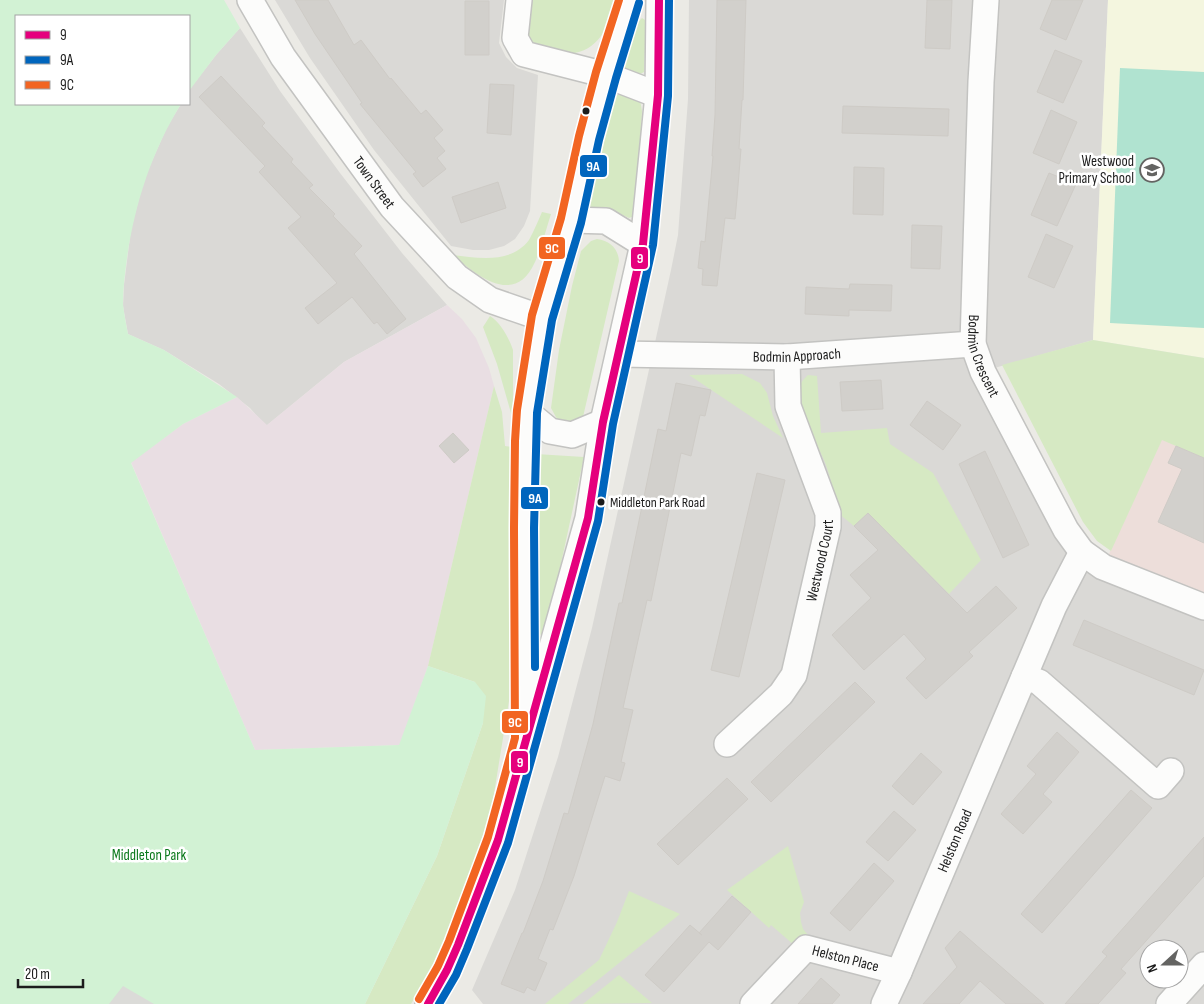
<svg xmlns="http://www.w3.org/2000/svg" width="1204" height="1004" font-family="'Sofia Sans Condensed',sans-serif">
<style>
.residential{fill:#dad9d6;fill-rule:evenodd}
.commercial{fill:#eddeda}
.industrial{fill:#e9dee3}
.education{fill:#f4f6df}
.grass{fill:#d6e9c3}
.park{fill:#d2f2d4}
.pitch{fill:#b0e3d0}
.parking{fill:#dbdbd8}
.building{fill:#d2d0cc;stroke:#cecbc6}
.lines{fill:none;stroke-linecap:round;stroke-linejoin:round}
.minor-casing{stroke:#c3c3c1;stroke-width:28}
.minor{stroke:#fcfcfb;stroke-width:25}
.bus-1-casing{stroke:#fff;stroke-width:11}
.bus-2-casing{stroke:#fff;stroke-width:11}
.bus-3-casing{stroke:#fff;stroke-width:11}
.bus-1{stroke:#e5007d;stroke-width:8}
.bus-2{stroke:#0065bd;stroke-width:8}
.bus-3{stroke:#f26522;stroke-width:8}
.bus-dot{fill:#1c1c1c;stroke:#fff;stroke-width:2}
.labels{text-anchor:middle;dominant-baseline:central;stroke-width:5;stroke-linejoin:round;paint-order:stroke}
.bus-label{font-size:14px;fill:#1c1c1c;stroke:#fff;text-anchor:start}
.poi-label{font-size:15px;fill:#1c1c1c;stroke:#fff;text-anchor:end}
.street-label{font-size:15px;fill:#1c1c1c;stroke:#fff}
.park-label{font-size:15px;fill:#0c791c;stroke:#fff}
.line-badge{stroke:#fff;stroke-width:2}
.badge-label{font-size:14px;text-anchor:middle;font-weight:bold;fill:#fff}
</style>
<rect width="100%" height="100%" fill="#ebeae5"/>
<path class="residential" d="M275,0H504L499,43L506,57L517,68L538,75L530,211L524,226L515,239L504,246L489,250H473L451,246L374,150L310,58Z
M689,0H1108L1093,340L984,371L1082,551L1204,607V1004H483L472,990L515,890L558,757L592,628L671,270L678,235L688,99ZM1149,949H1179V979H1149Z
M240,28L280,91L340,173L402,253L447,305L344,362L266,426L250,408L219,384L164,350L128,334L123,306L124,285L131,229L144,179L167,127L181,104H189V91L192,86L216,55Z"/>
<path class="commercial" d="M1162,439L1204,458V607L1103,567Z"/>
<path class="industrial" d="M447,305L462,319L476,338L489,368L494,386L428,666L400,745L255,750L131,462L183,424L237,397L267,425L344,362Z"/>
<path class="education" d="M1108,0H1204V358L1093,340Z"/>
<path class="grass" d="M528,0H616C610,23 601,48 575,53C563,56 548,52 536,50L525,31Z
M642,18L645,20L646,24L644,72C636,77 630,73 623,68L638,22Z
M620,94L640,100L642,111L637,215L629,218L612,210L586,206L584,202L615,96Z
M542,212L551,214C546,229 542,247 535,262C515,307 477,276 453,255C478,258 511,264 529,240C534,231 538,221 542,212Z
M597,239C610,241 618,248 619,261L583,417L573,423L562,422L557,419L551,408L559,350L572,286L581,251L591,241Z
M490,316C501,323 509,338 513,350V420L497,364L483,327Z
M1093,340L1204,358V458L1162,440L1111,551L1097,541L1083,522L1002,365Z
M742,374L760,383L767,393L773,416L783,438L689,375Z
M808,375L817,376L821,433L887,428L890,444L933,473L981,560L949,594L868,513L854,526L838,513C834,495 831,477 824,460C819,447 798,411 797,399C797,389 800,382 808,375Z
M494,386L502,412L505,446L513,447L509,701L492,806L462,902L427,977L411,1004H365L437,856L483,723L475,682L428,666Z
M536,454L584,457L546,633L542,636L537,632Z
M788,846L804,902L800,913L801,922L803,929L812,940L794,945L771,925L769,928L727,890Z
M629,891L680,914L568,1004H545L599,960L617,922Z
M619,975L652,1003L583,1004Z"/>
<path class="park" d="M0,0H224L240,28L216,55L189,91V16H16V104H181C152,151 135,203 127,258C125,273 123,288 123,304C124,314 126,324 128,334L164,350L237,397L183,424L131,463L255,750L399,745L428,666L475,682L486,696L483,723L437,856L365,1004H0Z"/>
<path class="pitch" d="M1120,68L1204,72V328L1110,323Z"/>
<path class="parking" d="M123,986L154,1004H109Z"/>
<path class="building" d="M295,0H328L354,45L361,40L390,79L391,78L421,114L426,110L443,130L434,138L445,151L437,158L446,169L423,187L413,174L416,172L360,104L362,103L315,34Z
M717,0H746L743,100H742L739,149H741L737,198L735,219L725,218L717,286L702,285L703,269L698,268L701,241L705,242L713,156H712L715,115Z
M927,0H952L950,49L925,48Z
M1052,0H1083L1066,40L1040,29Z
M465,1H489V55H465Z
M1055,50L1082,61L1063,103L1037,92Z
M221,76L265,123L262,126L293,159L291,162L313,185L309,188L335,214L333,216L362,246L354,254L406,319L387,334L377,322L374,324L352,297L318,324L305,308L337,283L288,228L301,217L259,172L265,166L199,97Z
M490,84L514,85L511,135L487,133Z
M843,106L949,109L948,136L842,133Z
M1051,110L1077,122L1059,164L1033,153Z
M854,167L884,168L883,215L853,214Z
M1049,173L1076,184L1057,226L1031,215Z
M498,182L506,208L461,223L452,197Z
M912,225L942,226L940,269L911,268Z
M1046,234L1073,246L1054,288L1028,277Z
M850,284L892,285L891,311L849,310V316L805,314L806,287L849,289Z
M881,380L883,409L842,411L840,382Z
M676,383L711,390L705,416L700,415L691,456L681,453L651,601L647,600L623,708L633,710L621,762L625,763L620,781L605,776L574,876L553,930L550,929L538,959L547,963L535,991L527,987L524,993L501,984L522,933H523L543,881L564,813L568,814L593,724L619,603H622L658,429L666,431Z
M927,401L961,425L943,450L910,425Z
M453,433L469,450L454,463L439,446Z
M1176,446L1204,458V543L1158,522L1182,469L1168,463Z
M985,451L1029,545L1003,558L959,464Z
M757,473L785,480L739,677L711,670Z
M868,513L967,613L996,586L1017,608L969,652L973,656L926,699L906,678L926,659L904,634L864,670L832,635L871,598L850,575L878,550L854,526Z
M1084,620L1204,670L1194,695L1073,645Z
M855,682L875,702L771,802L751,782Z
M1057,732L1079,752L1043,794L1052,802L1023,834L1001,814L1036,774L1027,766Z
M921,753L942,772L913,805L892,786Z
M727,778L748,799L678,865L657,844Z
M1131,790L1152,808L1042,933L1021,914Z
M894,811L916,830L888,861L866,842Z
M1204,837V876L1121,969L1126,973L1098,1004H1065L1107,956L1102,952Z
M874,863L894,881L850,931L830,913Z
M732,896L751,912L718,950L709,942L664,992L645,975L690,925L702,935L699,933Z
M960,931L976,945L1044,1004H1006L980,981L959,1004H923L957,967L945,948Z
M821,978L840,995L832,1004H798Z"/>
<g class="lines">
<g class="minor-casing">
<g id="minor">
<path id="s1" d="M250,0L283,57L392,207L457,277L490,300L542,318"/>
<path d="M519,0L515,38L524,54L606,75L658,95"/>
<path id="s2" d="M986,0L981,82L973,344L983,372L1066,530L1082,552L1103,567L1204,607"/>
<path d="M571,220L606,221L643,244"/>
<path id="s3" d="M619,354L787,357L973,344"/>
<path d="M527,412L550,431L572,435L603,422"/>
<path d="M1024,677L1039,682L1158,786L1171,771"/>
<path d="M525,709L524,528L525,441L527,412L542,318L571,220L589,138L606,75L629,0"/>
<path id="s4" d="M727,744L781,694L794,675L828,527V513L788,406L787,357"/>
<path d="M428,1004L447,970L458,945L498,840L588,518L603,422L643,244L658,95L659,0"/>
<path id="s5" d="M753,1004L806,948L899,972"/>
<path id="s6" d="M884,1004L899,972L1054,606L1082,552"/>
<path d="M1169,1004L1204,965"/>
</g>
</g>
<use href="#minor" class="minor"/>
<g class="bus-1-casing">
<path id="bus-1" d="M428,1004L447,970L458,945L498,840L588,518L603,422L643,244L658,95L659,0"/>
</g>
<g class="bus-2-casing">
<path id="bus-2" d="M535,667L534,528L537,413L552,320L581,223L599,140L616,78L639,3
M439,1004L456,975L467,949L508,843L598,521L613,424L653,245L668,96L669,0"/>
</g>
<g class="bus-3-casing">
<path id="bus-3" d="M419,999L438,966L449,941L488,837L515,738L514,528L515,441L517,410L532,315L561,218L579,136L596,72L619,0"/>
</g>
<use href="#bus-1" class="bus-1"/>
<use href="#bus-2" class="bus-2"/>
<use href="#bus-3" class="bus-3"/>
</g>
<defs>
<g id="school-ring" transform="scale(1.25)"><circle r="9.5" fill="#fff" stroke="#646462" stroke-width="1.5"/><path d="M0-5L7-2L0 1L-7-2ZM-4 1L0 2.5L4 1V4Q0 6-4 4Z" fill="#646462"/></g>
</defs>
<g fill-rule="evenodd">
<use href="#school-ring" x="1152" y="170"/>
</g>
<g class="bus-dot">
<circle cx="586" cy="111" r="4.5"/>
<circle cx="601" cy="502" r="4.5"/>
</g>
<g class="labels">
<g class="bus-label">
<text x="610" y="502">Middleton Park Road</text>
</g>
<g class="poi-label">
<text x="1134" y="161">Westwood<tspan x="1134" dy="17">Primary School</tspan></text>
</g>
<g class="street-label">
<text stroke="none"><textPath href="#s1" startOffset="221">Town Street</textPath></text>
<text stroke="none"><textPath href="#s3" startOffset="178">Bodmin Approach</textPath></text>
<text stroke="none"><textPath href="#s2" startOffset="358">Bodmin Crescent</textPath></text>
<text stroke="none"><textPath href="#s4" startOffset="214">Westwood Court</textPath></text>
<text stroke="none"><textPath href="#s6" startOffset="178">Helston Road</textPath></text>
<text stroke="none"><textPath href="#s5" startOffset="118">Helston Place</textPath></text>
</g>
<g class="park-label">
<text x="149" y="855">Middleton Park</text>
</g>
</g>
<g class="line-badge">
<rect x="579" y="154" width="29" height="24" rx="5" fill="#0065bd"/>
<rect x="538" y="236" width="28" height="24" rx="5" fill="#f26522"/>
<rect x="630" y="246" width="19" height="24" rx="5" fill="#e5007d"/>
<rect x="520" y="486" width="29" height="24" rx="5" fill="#0065bd"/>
<rect x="501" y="710" width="28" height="24" rx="5" fill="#f26522"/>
<rect x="510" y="750" width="19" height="24" rx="5" fill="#e5007d"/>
</g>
<g class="badge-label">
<text x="593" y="171">9A</text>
<text x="552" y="253">9C</text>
<text x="640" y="263">9</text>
<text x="535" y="503">9A</text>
<text x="515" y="727">9C</text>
<text x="520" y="767">9</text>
</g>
<rect x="15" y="15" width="175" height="90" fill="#ffffff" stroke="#a4a4a4"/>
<rect x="25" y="31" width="25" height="8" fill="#e5007d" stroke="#a4a4a4"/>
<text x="60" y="40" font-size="15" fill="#1c1c1c">9</text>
<rect x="25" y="56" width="25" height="8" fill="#0065bd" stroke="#a4a4a4"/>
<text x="60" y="65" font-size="15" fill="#1c1c1c">9A</text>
<rect x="25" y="81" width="25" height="8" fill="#f26522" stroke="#a4a4a4"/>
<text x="60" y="90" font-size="15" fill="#1c1c1c">9C</text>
<g transform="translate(1164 964) rotate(249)"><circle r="24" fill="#ffffff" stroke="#a4a4a4"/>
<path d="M0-4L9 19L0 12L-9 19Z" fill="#646462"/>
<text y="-8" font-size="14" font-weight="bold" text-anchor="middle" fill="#1c1c1c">N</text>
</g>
<path d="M18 979v8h65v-8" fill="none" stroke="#1c1c1c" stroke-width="2.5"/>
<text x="25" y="979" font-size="15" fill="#1c1c1c" stroke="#ffffff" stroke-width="4" paint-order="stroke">20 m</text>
</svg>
